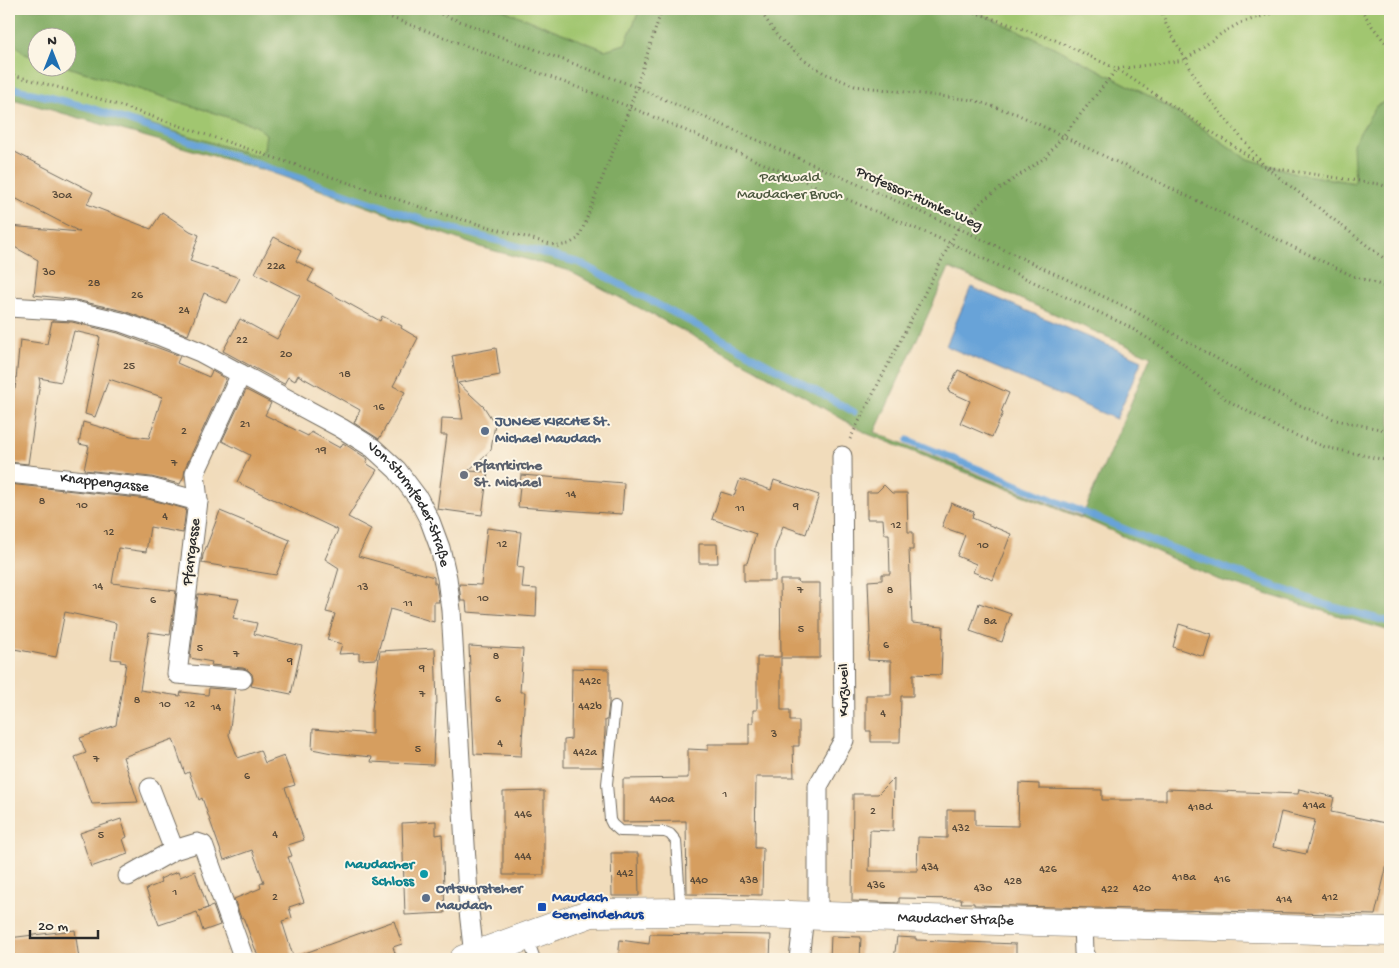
<svg xmlns="http://www.w3.org/2000/svg" width="1399" height="968" font-family="'Gochi Hand',sans-serif">
<style>
.green{fill:#a1c670;stroke:#66784e}
.forest{fill:#80ab62;stroke:#566b46;fill-rule:evenodd}
.water{fill:#67a3d8;stroke:#496782}
.lines{fill:none;stroke-linecap:round;stroke-linejoin:round}
.stream{stroke:#67a3d8;stroke-width:7}
.building{fill:#d69e5f;fill-rule:evenodd}
.lane-casing{stroke:#70695d;stroke-width:12}
.street-casing{stroke:#70695d;stroke-width:21}
.secondary-casing{stroke:#70695d;stroke-width:29}
.path{stroke:#70695d;stroke-width:3;stroke-dasharray:1 4;stroke-linecap:butt}
.lane{stroke:#fff;stroke-width:10}
.street{stroke:#fff;stroke-width:19}
.secondary{stroke:#fff;stroke-width:28}
.service-dot{fill:#5c6f8a;stroke:#fcf5e5;stroke-width:2}
.worship-dot{fill:#6b7280;stroke:#fcf5e5;stroke-width:2}
.culture-dot{fill:#0f9aa8;stroke:#fcf5e5;stroke-width:2}
.transit-dot{fill:#1a4fb4;stroke:#fcf5e5;stroke-width:2}
.labels{text-anchor:middle;dominant-baseline:central;stroke-width:4;stroke-linejoin:round;paint-order:stroke}
.number-label{font-size:12px;fill:#564838}
.park-label{font-size:15px;fill:#4e5a40;stroke:#fcf5e5}
.street-label{font-size:15px;fill:#2b2b2b;stroke:#fcf5e5}
.service-label{font-size:15px;font-weight:bold;fill:#4e5e75;stroke:#fcf5e5;text-anchor:start}
.worship-label{font-size:15px;font-weight:bold;fill:#5b616d;stroke:#fcf5e5;text-anchor:start}
.culture-label{font-size:15px;font-weight:bold;fill:#0d838f;stroke:#fcf5e5;text-anchor:end}
.transit-label{font-size:15px;font-weight:bold;fill:#164399;stroke:#fcf5e5;text-anchor:start}
</style>
<rect width="100%" height="100%" fill="#fcf5e5"/>
<filter id="ink" filterUnits="userSpaceOnUse"><feTurbulence type="fractalNoise" baseFrequency=".02" numOctaves="2"/><feDisplacementMap in="SourceGraphic" scale="10" xChannelSelector="R" yChannelSelector="G"/><feConvolveMatrix kernelMatrix="1 2 1 2 8 2 1 2 1" color-interpolation-filters="sRGB"/></filter>
<filter id="wash" filterUnits="userSpaceOnUse"><feTurbulence type="fractalNoise" baseFrequency=".0096" numOctaves="4" result="noise"/><feDisplacementMap in="SourceGraphic" scale="20" xChannelSelector="R" yChannelSelector="G"/><feGaussianBlur stdDeviation="1.12" result="paint"/><feColorMatrix in="noise" values="0 0 0 0 0 0 0 0 0 0 0 0 0 0 0 0 0 1.4 0 .05"/><feComposite in="paint" operator="in"/></filter>
<g filter="url(#wash)">
<rect width="100%" height="100%" fill="#f1dcbb"/>
<path class="green" d="M501,9H640L625,44L605,50Z
M971,9H1390V99H1389L1356,183L1299,174L1245,158L1202,128L1147,95L1060,50Z
M9,38L25,54L37,58L38,68L68,67L256,126L266,133L264,150L256,156L136,120L9,89Z"/>
<path class="forest" d="M9,9H501L605,50L625,44L640,9H971L1060,50L1147,95L1202,128L1245,158L1299,174L1355,183L1353,144L1376,106L1390,99V631L1219,580L1094,523L868,434L756,369L567,270L480,247L270,172L9,98V89L136,120L256,156L264,150L266,134L256,126L68,67V38H38L37,58L25,54L9,38ZM949,268L1151,356L1082,517L875,432Z"/>
<path class="water" d="M971,287L1142,360L1116,419L946,346Z"/>
<g class="lines">
<path class="stream" d="M9,87L91,108L435,224L580,263L728,342L854,412
M908,440L1156,542L1326,605L1390,622"/>
</g>
<g id="blocks">
<path class="building" d="M9,149L93,192L87,204L151,229L162,212L190,231L199,235L190,261L240,278L227,303L204,293L188,335L124,311L76,300L34,295L38,260L9,244V226L80,232L9,195Z
M274,237L301,251L296,261L314,270L308,281L380,321L382,316L402,326L401,328L418,338L393,386L405,392L379,439L354,423L360,410L298,375L295,381L288,377L284,384L223,351L240,319L277,339L300,296L255,273Z
M52,321L72,322L118,333L180,356L177,363L209,377L212,371L226,379L185,468L184,476L180,484L151,477L84,470L89,446L79,444L83,422L131,436L149,438L162,397L109,379L95,417L85,414L100,337L74,331L61,382L39,378L40,382L28,464L9,462V388L15,389L20,340L47,344Z
M496,348L500,375L458,383L484,407L495,424L491,450L468,471L488,472L482,515L437,509L447,435H441L442,418L463,419L452,356Z
M958,370L1009,393L1001,412L1003,413L992,437L960,423L970,401L948,391Z
M246,390L271,403L265,415L308,436L311,432L340,448L343,443L368,459L366,463L377,470L348,517L371,529L358,556L434,577V583H436L439,602H434V622L390,609L376,659L359,660V653L339,654L342,644L327,640L335,614L326,612L339,568L325,559L338,530L237,482L250,455L222,441Z
M521,475L624,483L622,514L518,507Z
M740,479L771,490L774,480L819,495L806,534L783,526L775,548V581H744V563H747L756,534L712,519L721,492L734,496Z
M9,484L148,499L186,509L183,533L150,527L146,552L118,548L112,583L176,591L170,635L149,632L140,690L180,696L181,692L208,695L209,688L235,690L229,735L238,758L260,750L265,763L284,756L295,785L285,788L304,840L288,845L292,856L288,857L304,902L289,907L292,918L282,921L294,959H259L243,917L241,918L234,899L261,888L260,884L264,882L252,850L224,860L202,798L199,800L189,772L185,774L173,739L123,757L138,802L92,804L75,757L86,753L80,738L116,725L126,663L120,662L121,660L111,659L116,623L65,612L56,657L9,648Z
M884,485L892,493H907L908,532H913V550H909L912,623L943,626L941,675L913,674V696H901L900,742H871V731H866V695H891V661L868,660L870,633L868,581L882,580V574H890L889,534H884L883,519H867V492H877Z
M951,503L974,512L972,518L1011,534L993,580L973,572L976,564L957,556L965,535L942,527Z
M220,511L290,540L276,575L202,563L203,555Z
M487,528L521,532L517,567L524,568L522,588L537,589L536,617L467,612L466,601H461L459,584L481,585Z
M699,544H717L718,563H699Z
M780,580H798L799,583H820V658H781V710H790V721H799V746H793L794,777H756L755,848H763L762,895L687,894L686,821L623,822V779L688,778V749L708,750V744H749V723H753V710H757V657H781Z
M198,594L239,599L233,618L257,623L254,634L302,646L291,694L251,686L253,679L252,674L248,670L243,668L211,665L212,662L190,658Z
M979,603L1011,614L1002,642L970,631Z
M1179,624L1211,634L1204,657L1173,647Z
M469,646L523,649L520,692H525L521,756L474,754Z
M435,648L437,704H436L433,765L371,762L372,757L332,753L312,749L313,729L372,734V709L380,651Z
M572,668L609,669V703L607,720H605V732L602,767H564V740L571,739Z
M894,778L893,831L870,830L869,871H917L918,837L947,838V810H975V825L1018,826L1019,783L1039,784V789L1102,790V800H1166V789L1298,794L1299,789L1334,797L1331,812L1390,824V852L1375,915L974,905V903H961L962,899L899,898V903L852,901L853,794H878ZM1281,812L1315,820L1306,854L1273,847Z
M544,791V875H503V792Z
M121,819L127,837L123,839L128,854L91,867L80,833Z
M436,821V835L442,834L445,913L405,915L402,823Z
M611,853H638L639,896H612Z
M195,871L208,908L199,911L213,906L220,925L203,931L197,912L159,925L146,889L161,883L160,879L169,875L178,872L180,877Z
M394,921L402,944L393,947L397,959H295L294,957Z
M75,930L79,959H9V938Z
M650,934L706,935V934L771,935L770,959H618L620,940L649,944Z
M831,936L861,937L860,959H830Z
M897,937L916,938V940L1016,944V959H894Z"/>
</g>
</g>
<g filter="url(#ink)">
<use href="#blocks" fill-opacity="0" stroke="#70695d" stroke-width="1"/>
<g class="lines">
<g class="lane-casing">
<path id="lane" d="M615,706L607,784L610,820L612,824L620,831L665,832L670,834L676,841L681,911
M527,937L535,959"/>
</g>
<g class="street-casing">
<g id="street">
<path id="s1" d="M9,307L74,311L121,322L158,335L200,352L341,428L373,448L397,470L418,498L430,521L440,548L447,578L451,610L469,911L474,956"/>
<path d="M241,374L195,473L198,501L177,674L242,679"/>
<path id="s2" d="M9,473L150,488L198,501"/>
<path d="M150,788L174,850L197,843L203,845L244,959"/>
<path d="M128,876L174,850"/>
<path d="M818,917V786L844,740L842,456"/>
<path d="M1083,924L1084,952L1087,959"/>
<path d="M799,959L804,916"/>
</g>
</g>
<g class="secondary-casing">
<g id="secondary">
<path id="s3" d="M464,959L591,913L681,912L1390,932"/>
</g>
</g>
<path class="path" d="M368,9L630,107L950,243L1126,325L1162,347L1227,400L1280,429L1325,447L1390,461
M427,9L636,87L958,228L1134,311L1294,403L1336,420L1390,431
M759,9L778,37L802,58L824,73L855,86L973,100L1017,114L1353,276L1390,288
M965,9L1055,40L1117,69L1265,167L1379,184L1390,188
M1161,9L1166,24L1204,93L1263,164
M1361,9L1372,26L1390,48
M9,74L97,98L435,212L558,246L569,244L579,238L630,107L662,9
M1267,168L1390,263
M850,439L958,228L983,200L1046,157L1117,69L1185,60L1222,33L1240,23L1286,9
M9,510L13,493"/>
<use href="#lane" class="lane"/>
<use href="#street" class="street"/>
<use href="#secondary" class="secondary"/>
</g>
</g>
<g class="service-dot">
<circle cx="485" cy="431" r="5"/>
<circle cx="426" cy="898" r="5"/>
</g>
<circle class="worship-dot" cx="464" cy="475" r="5"/>
<circle class="culture-dot" cx="424" cy="874" r="5"/>
<rect class="transit-dot" x="537" y="902" width="10" height="10" rx="2.5"/>
<g class="labels">
<g class="number-label">
<text x="62" y="196">30a</text>
<text x="276" y="267">22a</text>
<text x="49" y="273">30</text>
<text x="94" y="284">28</text>
<text x="137" y="296">26</text>
<text x="184" y="311">24</text>
<text x="242" y="341">22</text>
<text x="286" y="355">20</text>
<text x="129" y="367">25</text>
<text x="345" y="375">18</text>
<text x="379" y="408">16</text>
<text x="245" y="425">21</text>
<text x="184" y="432">2</text>
<text x="321" y="451">19</text>
<text x="174" y="464">7</text>
<text x="571" y="495">14</text>
<text x="42" y="502">8</text>
<text x="82" y="506">10</text>
<text x="796" y="507">9</text>
<text x="740" y="509">11</text>
<text x="165" y="517">4</text>
<text x="896" y="526">12</text>
<text x="109" y="533">12</text>
<text x="502" y="545">12</text>
<text x="983" y="546">10</text>
<text x="98" y="587">14</text>
<text x="363" y="588">13</text>
<text x="800" y="591">7</text>
<text x="890" y="591">8</text>
<text x="483" y="599">10</text>
<text x="153" y="601">6</text>
<text x="408" y="604">11</text>
<text x="990" y="622">8a</text>
<text x="801" y="630">5</text>
<text x="886" y="646">6</text>
<text x="200" y="649">5</text>
<text x="236" y="655">7</text>
<text x="496" y="657">8</text>
<text x="290" y="662">9</text>
<text x="422" y="669">9</text>
<text x="590" y="682">442c</text>
<text x="422" y="695">7</text>
<text x="498" y="700">6</text>
<text x="137" y="701">8</text>
<text x="165" y="705">10</text>
<text x="190" y="705">12</text>
<text x="590" y="707">442b</text>
<text x="216" y="708">14</text>
<text x="883" y="714">4</text>
<text x="774" y="735">3</text>
<text x="500" y="744">4</text>
<text x="418" y="750">5</text>
<text x="585" y="753">442a</text>
<text x="96" y="760">7</text>
<text x="247" y="777">6</text>
<text x="725" y="795">1</text>
<text x="662" y="800">440a</text>
<text x="1314" y="806">414a</text>
<text x="1200" y="808">418d</text>
<text x="873" y="812">2</text>
<text x="523" y="815">446</text>
<text x="961" y="829">432</text>
<text x="275" y="835">4</text>
<text x="101" y="836">5</text>
<text x="523" y="857">444</text>
<text x="930" y="868">434</text>
<text x="1048" y="870">426</text>
<text x="625" y="874">442</text>
<text x="1184" y="878">418a</text>
<text x="1222" y="880">416</text>
<text x="699" y="881">440</text>
<text x="749" y="881">438</text>
<text x="1013" y="882">428</text>
<text x="876" y="886">436</text>
<text x="983" y="889">430</text>
<text x="1142" y="889">420</text>
<text x="1110" y="890">422</text>
<text x="175" y="893">1</text>
<text x="275" y="898">2</text>
<text x="1330" y="898">412</text>
<text x="1284" y="900">414</text>
</g>
<g class="park-label">
<text x="790" y="178">Parkwald<tspan x="790" dy="17">Maudacher Bruch</tspan></text>
</g>
<g class="street-label">
<text transform="translate(919 199) rotate(24)">Professor-Humke-Weg</text>
<text stroke="none"><textPath href="#s2" startOffset="96">Knappengasse</textPath></text>
<text stroke="none"><textPath href="#s1" startOffset="464">Von-Sturmfeder-Straße</textPath></text>
<text transform="translate(192 552) rotate(-83)">Pfarrgasse</text>
<text transform="translate(844 690) rotate(-90)">Kurzweil</text>
<text stroke="none"><textPath href="#s3" startOffset="500">Maudacher Straße</textPath></text>
</g>
<g class="service-label">
<text x="495" y="422">JUNGE KIRCHE St.<tspan x="495" dy="17">Michael Maudach</tspan></text>
<text x="436" y="889">Ortsvorsteher<tspan x="436" dy="17">Maudach</tspan></text>
</g>
<g class="worship-label">
<text x="474" y="466">Pfarrkirche<tspan x="474" dy="17">St. Michael</tspan></text>
</g>
<g class="culture-label">
<text x="414" y="865">Maudacher<tspan x="414" dy="17">Schloss</tspan></text>
</g>
<g class="transit-label">
<text x="552" y="898">Maudach<tspan x="552" dy="17">Gemeindehaus</tspan></text>
</g>
</g>
<rect width="1399" height="968" fill="none" stroke="#fcf5e5" stroke-width="30"/>
<g transform="translate(52 52)"><circle r="24" fill="#fcf5e5" stroke="#a8a49b"/>
<path d="M0-4L9 19L0 12L-9 19Z" fill="#1f6fb2"/>
<text y="-8" font-size="14" font-weight="bold" text-anchor="middle" fill="#2b2b2b">N</text>
</g>
<path d="M30 930v8h68v-8" fill="none" stroke="#2b2b2b" stroke-width="2.5"/>
<text x="38" y="930" font-size="15" fill="#2b2b2b" stroke="#fcf5e5" stroke-width="4" paint-order="stroke">20 m</text>
</svg>
